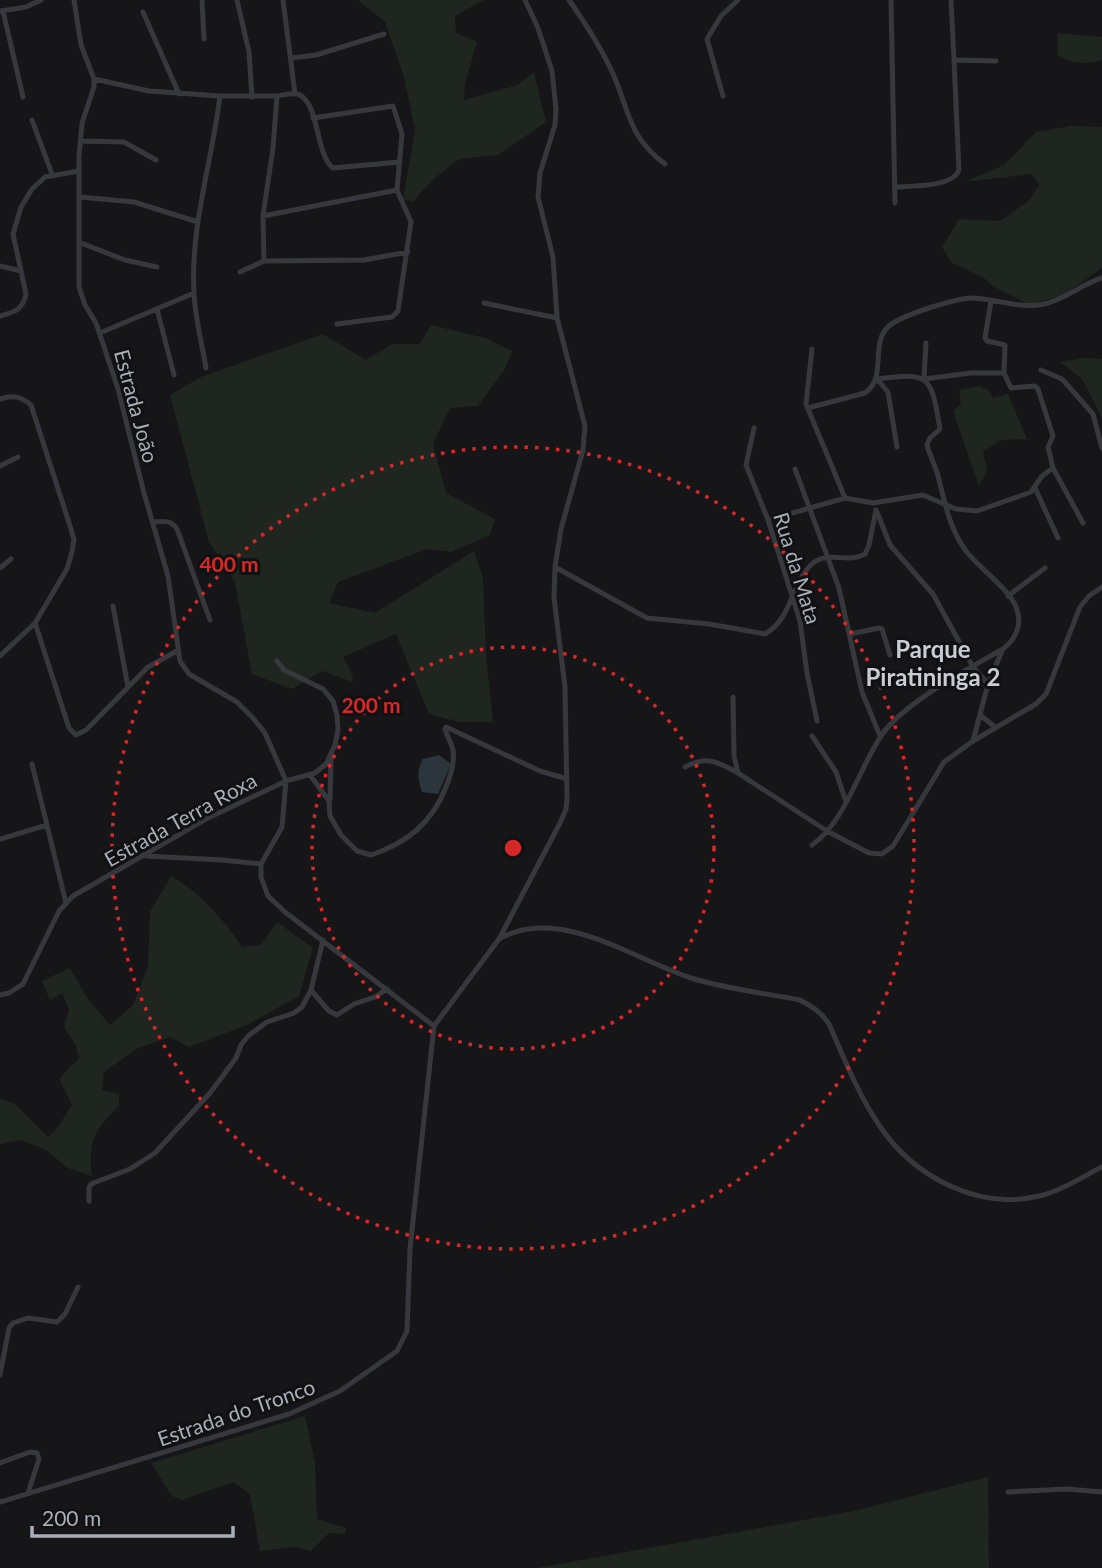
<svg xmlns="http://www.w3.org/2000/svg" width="1102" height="1568" font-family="Lato,sans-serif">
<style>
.green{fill:#1e261f}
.water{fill:#2c353c}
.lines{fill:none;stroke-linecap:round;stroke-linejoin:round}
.street{stroke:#37383d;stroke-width:5}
.ring{fill:none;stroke:#d62828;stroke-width:3.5;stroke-dasharray:3.5 7}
.labels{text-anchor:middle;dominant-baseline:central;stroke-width:6;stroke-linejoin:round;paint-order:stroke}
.street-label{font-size:21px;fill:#a8adb8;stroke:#111113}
.quarter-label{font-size:24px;font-weight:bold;fill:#c9ccd4;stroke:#111113}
.centre{fill:#d62828;stroke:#111113;stroke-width:3.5}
.ring-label{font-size:21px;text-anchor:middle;font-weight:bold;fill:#d62828;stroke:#111113;stroke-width:6;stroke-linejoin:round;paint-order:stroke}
</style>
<rect width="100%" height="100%" fill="#161618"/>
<path class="green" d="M358,0H484L455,16L456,33L477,42L465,84L464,100L518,85L534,72L546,122L498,155L459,159L431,181L413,202L403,199L415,130L404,77L385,22Z
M1057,33L1102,37V60C1087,65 1071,64 1058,55Z
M1071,126L1102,127V268L1063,296L1028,304L992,286L984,278L952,263L942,247L959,219L1000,221L1027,202L1039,186L1032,174L964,182L1004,165L1036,132Z
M431,325L485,338L512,351L505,369L478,406L450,408L433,444L446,493L495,519L490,535L452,552L427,549L338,582L329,603L375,613L474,551L483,578L486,656L493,722H459L429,714L396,634L343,657L353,676L352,682L322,671L292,689L252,674L235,582L209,542L170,395L201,377L323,334L366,360L392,344H420Z
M1084,358L1102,359V418L1082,379L1060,362Z
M979,386L987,389L993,398L1008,394L1027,439L1001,440L983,452L987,471L979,486L953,411L961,404L959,390Z
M171,876C200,892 224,920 242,947L261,945L277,922L313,948L299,996L247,1025L189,1047L170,1037L136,1049L104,1072L102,1090L119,1094V1106C94,1130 88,1141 92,1176L68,1168L46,1150L21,1140L0,1144V1099L15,1104L48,1137L55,1131L72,1105L59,1079L79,1058L76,1046L64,1027L69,1010L62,993L50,1000L42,981L70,968L89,1001L110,1025L133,1005L148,967L150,912Z
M305,1416L315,1463L317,1519L346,1528L345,1534L329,1533L311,1551L296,1547L260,1551L250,1494L233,1482L182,1500L172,1496L151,1463Z
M988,1477L989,1568H537L854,1511Z"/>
<path class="water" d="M439,755L451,764L438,794L422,792C418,780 416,771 423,759Z"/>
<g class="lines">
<path class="street" d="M74,0L81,45L94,79V87L82,123L79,157V287L85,305L96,323L118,389L144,493L168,576L180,661L189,674L237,702L253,718L265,733L286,781L282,827L261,864V877L268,896L285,912L434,1026
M202,0L204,39
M237,0L249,52L252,97
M283,0L295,94
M569,0C586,24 602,49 614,76C630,114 629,137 665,164
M891,0L895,203
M951,0L954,60L996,61
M1,11L26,7L41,0
M3,11L23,97
M143,12L179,94
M292,58L316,55L384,34
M94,79L149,91L220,96H277L273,148L263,216L264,261L240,272
M277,96C283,95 294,92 300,95C320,107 315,153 333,168L400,162
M723,96L707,39L721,16L738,0
M313,118L393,106L402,134L397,190L411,222L398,311L392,317L337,324
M32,120L52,174
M81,141L124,142L156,160
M895,187C912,186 953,187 959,170L954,60
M80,197L134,202L198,222
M263,216L397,190
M81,243L125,260L157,267
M264,261L364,260L408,252
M0,266L21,271
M991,301L985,338L987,341L1005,345L1004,373L1011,388L1035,386L1038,389L1053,436L1048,447L1053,468L1083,523
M484,303L557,318
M157,309L174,375
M0,316C14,312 23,310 26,294L13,234L21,207L32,189L45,177L79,171
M100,333L194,293
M926,343L924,379L971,373H1004
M812,349L806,404L845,498
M206,368C202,343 195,318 194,293C190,227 212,162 220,96
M1041,370L1062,379L1093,414L1102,448
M877,379L888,392L897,447
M0,399C13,395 21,396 31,405L71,529L74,540L72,552L67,569L35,623L0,656
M808,408L865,393C888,377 869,343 889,326C902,315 958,297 975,298C998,300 1021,309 1044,304C1065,300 1082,284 1102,278
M754,428L746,465L768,520L800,621L807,673L817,721
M0,466L18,457
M795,469L839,588L862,692L880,736
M1035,488L1058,538
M877,512L890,545L933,594L973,667L988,684
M768,520L845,498L873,503L923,495L956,509L977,511L1031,492L1042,476L1053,468
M153,522C164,521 171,520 177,529L210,620
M555,567L647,618L709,624L765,634C792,619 791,583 812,564C827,550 849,564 865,554L869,545L876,510
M0,568L11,559
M1008,596L1045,568
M113,606L128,687
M35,623L69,728L76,735L86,730L148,667L177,651
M850,634L879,628L882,629L890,655
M980,715L995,727
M812,736L836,772L846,802
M973,741L988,684L1002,651
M32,764L66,903
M685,767C707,755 718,762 738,773L734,756L733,697
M738,773L827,831L869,853L882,854L893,846L944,762L973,741L1036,704L1046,694L1080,607L1089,596L1102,587
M310,775L329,801L330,816L341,835L357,851L371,855C407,843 432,823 446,787C451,775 455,763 453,750C451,742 447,736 445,729L446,727L540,771L567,779
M330,799L331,757
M0,839L47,825
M812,845C845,822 859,769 881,736C902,704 968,669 1003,649C1016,639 1023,624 1016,607C1010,590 978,567 966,551C949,528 945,502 938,476C935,465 930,456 927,445L930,438L940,429C931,375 930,372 877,379
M146,856L222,860L261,864
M499,939C559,905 633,959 691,978C726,989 764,993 800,1000C813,1007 822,1013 829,1024C844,1058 858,1094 879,1125C913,1176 977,1211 1039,1196C1061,1191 1082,1177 1102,1167
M311,990L329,1011L337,1015L354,1004L375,997L387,989
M0,995L9,993L23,984L59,911L73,896L206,819L286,781L315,773L326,764L335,745L338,730L337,715L333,701L323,689L284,670L277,661
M434,1026L499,939L560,823L566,809L567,799L565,687L554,598L555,567L561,529L583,450L585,426L557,318L553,257L538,197L540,173L555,125L556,109L552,71L538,28L525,0
M89,1201V1188L91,1184L130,1169L155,1153L210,1093L236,1058L241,1045L248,1036L267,1022L294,1013L302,1007L311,990L323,940
M0,1375L9,1328L13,1323L28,1318L57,1322L65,1314L78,1287
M0,1463L30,1452L37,1453L39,1459L28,1493
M1008,1492L1067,1489L1102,1492
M0,1502L289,1414L340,1391L397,1351L407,1331L410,1249L434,1026"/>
</g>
<g class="ring">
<circle cx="513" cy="848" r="201"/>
<circle cx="513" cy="848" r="401"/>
</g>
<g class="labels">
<g class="street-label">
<text transform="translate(137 406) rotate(75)">Estrada João</text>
<text transform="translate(798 568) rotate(73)">Rua da Mata</text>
<text transform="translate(180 819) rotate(-29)">Estrada Terra Roxa</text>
<text transform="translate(236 1412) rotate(-19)">Estrada do Tronco</text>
</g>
<g class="quarter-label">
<text x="933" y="648">Parque<tspan x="933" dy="28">Piratininga 2</tspan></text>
</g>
</g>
<circle cx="513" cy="848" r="10" class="centre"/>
<g class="ring-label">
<text x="229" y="572">400 m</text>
<text x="371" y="713">200 m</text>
</g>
<path d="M32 1526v10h201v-10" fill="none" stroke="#a8adb8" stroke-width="3.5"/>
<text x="42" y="1526" font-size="21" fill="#a8adb8" stroke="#111113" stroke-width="5" paint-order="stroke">200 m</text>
</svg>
